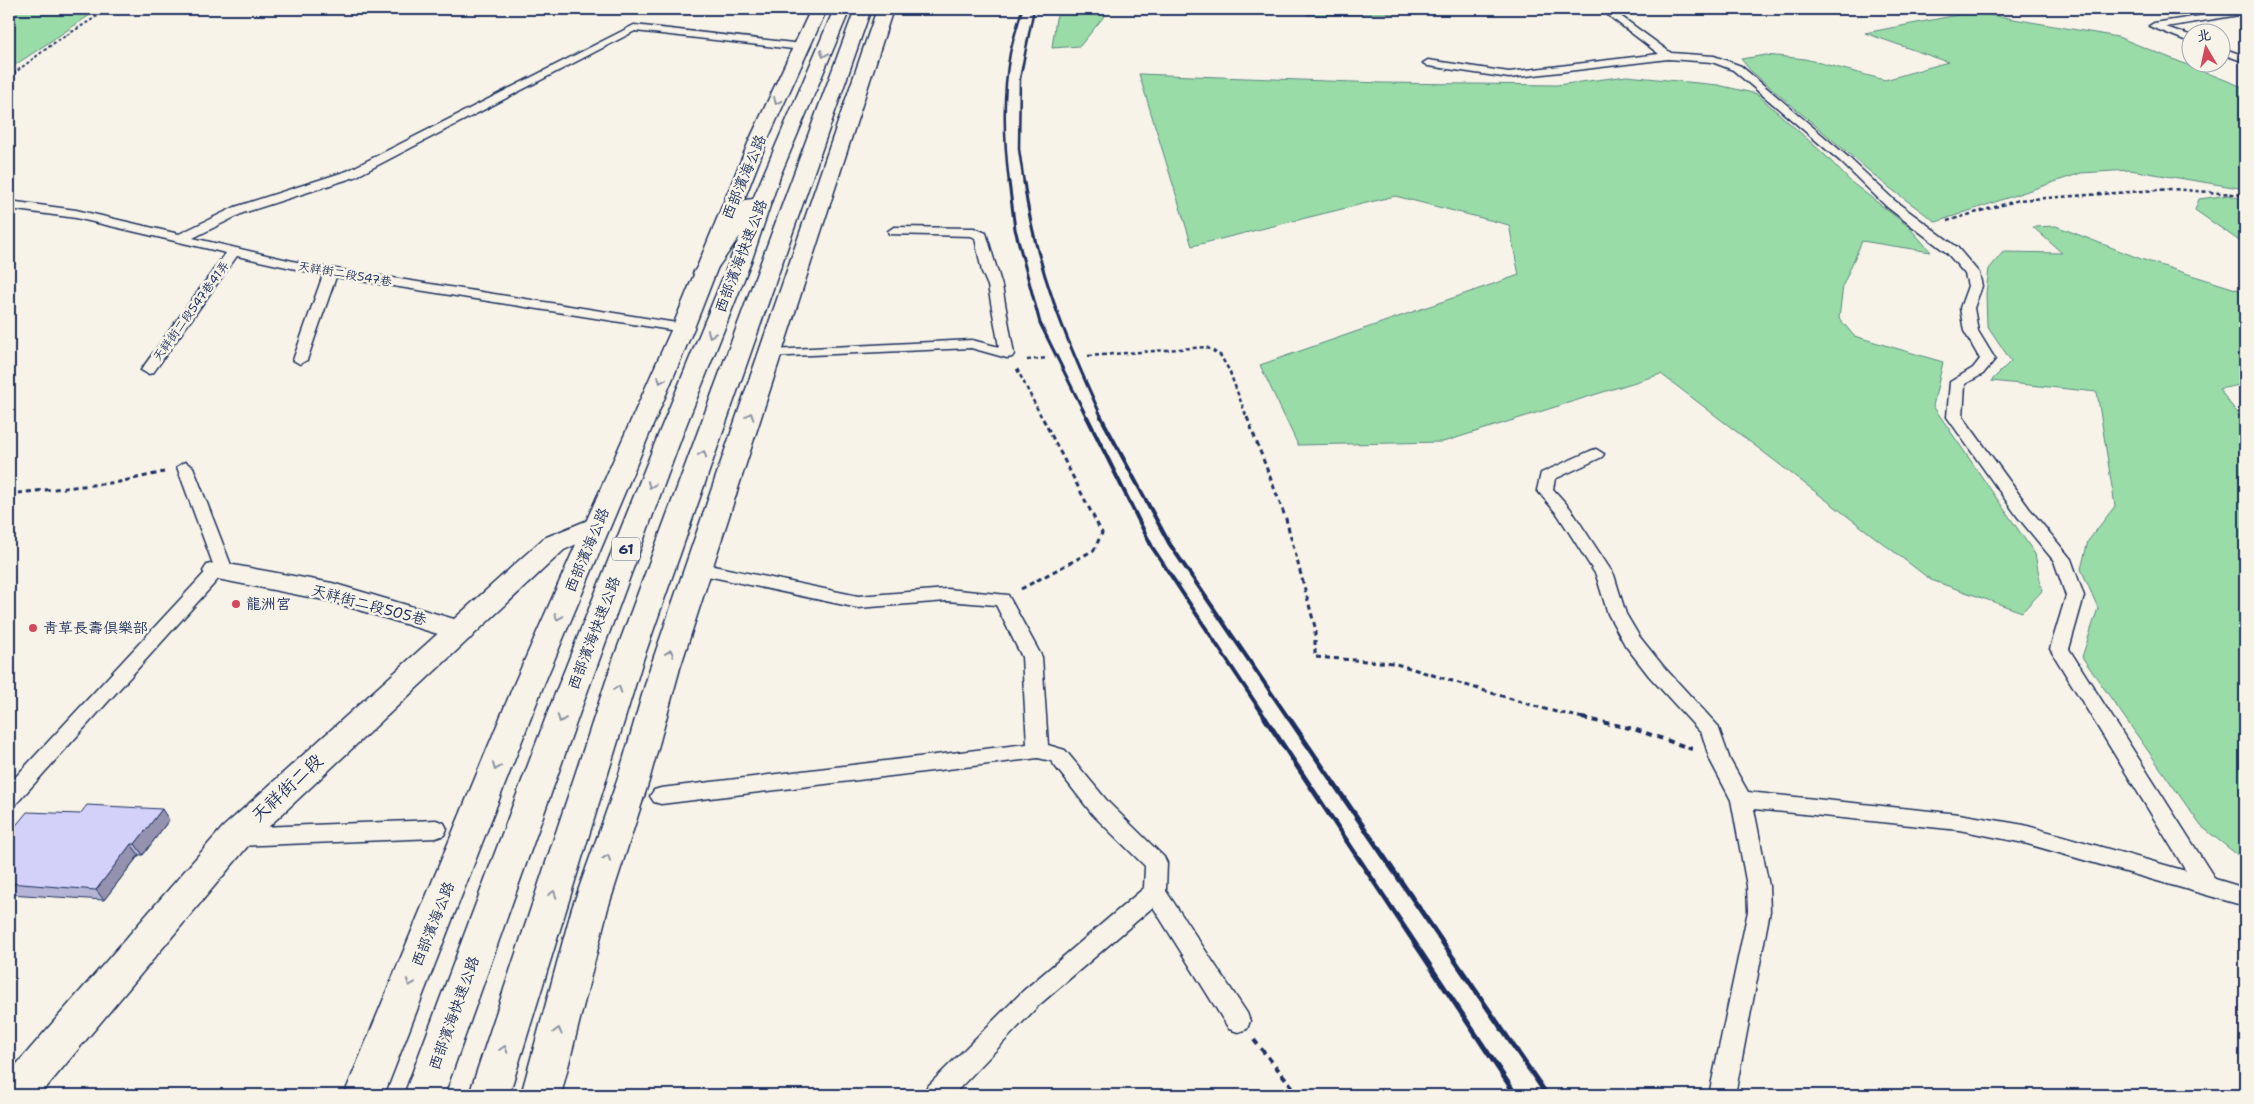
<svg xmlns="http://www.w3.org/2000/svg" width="2254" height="1104" font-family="'Shantell Sans','LXGW WenKai TC',sans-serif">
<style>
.green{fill:#99dca7;stroke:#5a8682}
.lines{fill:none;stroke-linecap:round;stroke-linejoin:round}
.lane-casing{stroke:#1b2f5e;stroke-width:3}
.street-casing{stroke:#1b2f5e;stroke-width:3}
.secondary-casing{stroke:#1b2f5e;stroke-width:3}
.primary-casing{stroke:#1b2f5e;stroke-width:3}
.highway-casing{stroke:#1b2f5e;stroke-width:3}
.path-far3{stroke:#1b2f5e;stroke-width:2;stroke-dasharray:3 2.5;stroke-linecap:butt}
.path-far2{stroke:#1b2f5e;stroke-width:2.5;stroke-dasharray:4 3;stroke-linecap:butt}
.path-far1{stroke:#1b2f5e;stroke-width:3;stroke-dasharray:5 4;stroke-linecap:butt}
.path{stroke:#1b2f5e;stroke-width:4;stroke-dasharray:6 5;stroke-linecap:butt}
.lane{fill:#f7f3e8;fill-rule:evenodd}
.street{fill:#f7f3e8;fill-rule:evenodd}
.secondary{fill:#f7f3e8;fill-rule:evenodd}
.primary{fill:#f7f3e8;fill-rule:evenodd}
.highway{fill:#f7f3e8;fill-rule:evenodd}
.rail-far3{stroke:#1b2f5e;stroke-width:2.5}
.rail-far2{stroke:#1b2f5e;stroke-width:3}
.rail-far1{stroke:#1b2f5e;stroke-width:4}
.rail{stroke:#1b2f5e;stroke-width:5}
.wall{fill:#b5b4d6;stroke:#1b2f5e}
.shaded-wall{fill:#9492ae;stroke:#1b2f5e}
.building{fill:#d3d1f9;stroke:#1b2f5e}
.oneway{stroke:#8991a3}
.poi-dot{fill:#d1495b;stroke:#f7f3e8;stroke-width:2}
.labels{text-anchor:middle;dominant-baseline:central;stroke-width:5;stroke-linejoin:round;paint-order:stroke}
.far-street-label{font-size:12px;fill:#1b2f5e;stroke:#f7f3e8}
.shield{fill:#f7f3e8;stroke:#5d6a87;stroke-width:1}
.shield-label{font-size:14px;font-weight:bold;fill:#1b2f5e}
.street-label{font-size:15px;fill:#1b2f5e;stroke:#f7f3e8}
.poi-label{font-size:15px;fill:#1b2f5e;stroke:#f7f3e8;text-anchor:start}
.near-street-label{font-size:18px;fill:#1b2f5e;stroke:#f7f3e8}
</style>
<rect width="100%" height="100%" fill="#f7f3e8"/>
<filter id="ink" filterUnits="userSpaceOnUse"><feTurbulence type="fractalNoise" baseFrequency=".02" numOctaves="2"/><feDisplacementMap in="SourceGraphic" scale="10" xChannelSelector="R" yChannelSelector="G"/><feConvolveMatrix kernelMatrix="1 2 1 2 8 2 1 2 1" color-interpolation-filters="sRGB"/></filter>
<g filter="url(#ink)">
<path class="green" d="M9,9H99L9,69Z
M1062,9H1110L1080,46L1052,48L1056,18Z
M1304,9H1564L1565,10L1307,15Z
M1973,12L2118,37L2245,88V189L2130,170L2081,173L1936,222L1887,186L1751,71L1741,59L1766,55L1805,59L1885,80L1948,62L1865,33Z
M1139,74L1381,83L1557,85L1627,76L1718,85L1757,94L1825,155L1851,182L1908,226L1931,252L1862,241L1843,285L1839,318L1854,336L1943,362L1933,406L2035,554L2042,591L2022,612L1931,580L1661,374L1443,442L1298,445L1260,365L1519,275L1509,225L1395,196L1192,246Z
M2229,195L2245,200V245L2195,210L2199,199Z
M2056,226L2141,259L2245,292V384L2219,389L2245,423V861L2201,826L2082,657L2098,608L2081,569L2088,541L2115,506L2097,392L1991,381L2011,361L1987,325L1986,293L1989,269L2003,252L2062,253L2033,227Z"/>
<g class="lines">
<g class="lane-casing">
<path id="lane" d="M1600,9H1611L1671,53L1714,56L1741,66L1848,157L1895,201L1957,247L1979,273L1982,286L1974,308L1978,331L1995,359L1983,374L1965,384L1963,417L2029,508L2071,559L2084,596L2069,649L2215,879L2245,888V906L2024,843L1959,830L1754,809L1769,886L1770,911L1735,1095H1709L1748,911L1747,886L1731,800L1710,760L1702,734L1649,676L1625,645L1608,614L1596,575L1558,515L1537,490L1541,473L1590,451L1596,449L1604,454L1602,457L1555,479L1553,489L1570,508L1614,575L1626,614L1639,636L1663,666L1718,726L1730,760L1748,792L1959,814L2024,825L2186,871L2050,649L2066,596L2054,561L2017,516L1947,417L1950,382L1973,368L1980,359L1964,331L1960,308L1968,286L1965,274L1947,253L1887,207L1840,161L1733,70L1712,62L1668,59L1509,78L1428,66L1423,63L1428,60L1509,72L1659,54Z
M2245,9V14L2166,27L2192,36V43L2149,26L2154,23Z
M634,25L802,44L807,47L802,50L635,31L355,177L243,213L193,238L310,265L683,324L688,325L690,328L688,331L683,332L336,277L307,360L300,364L293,360L323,275L237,256L153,373L148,374L141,370L226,253L76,218L9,209V201L76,210L179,234L235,207L347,171Z
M2222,48L2245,56V62L2222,54Z
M894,227L974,228L986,233L1002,286L1014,354L1012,357L1007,358L971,348L766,357L764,354L766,351L771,350L972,340L999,347L988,286L982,272L975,238L971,236L889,234L888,231Z
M185,462L193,467L231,565L16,804L9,806V784L213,564L177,467Z
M699,563L858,596L947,589L1008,595L1042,657L1048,745L1065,750L1109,803L1164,857L1167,863L1166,891L1247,1013L1250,1021L1247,1029L1238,1032L1229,1029L1153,907L1039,1005L953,1095H923L927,1087L1023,991L1144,888L1145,866L1093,815L1051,761L1038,758L661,804L654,802L650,796L654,790L661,788L1027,744L1022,657L996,605L947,601L858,608L693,573L690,569L693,565Z
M436,820L444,823L447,829L444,835L436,838L236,846L228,843L225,837L228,831L236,828Z"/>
</g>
<g class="street-casing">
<path id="street" d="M217,562L332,583L471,624L476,631L471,638L461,641L329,601L207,577L203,571L207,565Z"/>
</g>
<g class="secondary-casing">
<path id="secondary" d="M598,516L607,518L611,524L607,530L564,550L247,847L40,1095H9V1073L223,827L544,538Z"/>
</g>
<g class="primary-casing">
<path id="primary" d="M811,9H827L767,141L694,328L544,684L384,1095H344L514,684L672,328L749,141Z
M877,9H893L680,668L649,781L608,908L561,1095H521L572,908L617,781L650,668Z"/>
</g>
<g class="highway-casing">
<path id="highway" d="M834,9H850L780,176L752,259L685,428L581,709L444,1095H404L549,709L661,428L740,236L711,277L704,279L697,277L693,273L745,200L753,199Z
M855,9H871L643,660L509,1095H469L613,660Z"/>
</g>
<path class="path-far3" d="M9,77L54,43L109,9"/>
<path class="path-far2" d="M1947,221L2019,200L2172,189L2245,195
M1088,356L1206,347L1220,355L1229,370L1247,418
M1027,360L1048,358
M1017,369L1042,418"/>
<path class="path-far1" d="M1247,417L1286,519L1315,627V657L1393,663L1548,710L1588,719
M9,494L119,482L164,472
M1021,589L1094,550L1102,533L1042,417"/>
<path class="path" d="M1582,718L1634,729L1692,749
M1254,1040L1299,1095"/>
<use href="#lane" class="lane"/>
<use href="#street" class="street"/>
<use href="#secondary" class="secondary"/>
<use href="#primary" class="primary"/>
<use href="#highway" class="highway"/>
<path class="rail-far3" d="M1009,183C1004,141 1002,96 1010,53C1013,39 1018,24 1022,9
M1024,183L1019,149L1020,79L1034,9"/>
<path class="rail-far2" d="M1009,182L1015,229L1040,323L1087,418
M1024,182C1035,266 1067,342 1102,418"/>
<path class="rail-far1" d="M1087,417L1152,547L1266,719
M1101,417L1169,543L1289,719"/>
<path class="rail" d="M1265,718L1516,1095
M1289,718L1547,1095"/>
</g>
<path class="wall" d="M80,814L169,820L143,855H139L104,900L9,894V834Z"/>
<path class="shaded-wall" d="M162,809L169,820L143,855L135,844Z
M131,844L139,855L104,900L96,890Z"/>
<path class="building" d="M87,805L162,809L135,844H131L96,890L9,883V834L27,812L80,814Z"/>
<defs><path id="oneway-chevron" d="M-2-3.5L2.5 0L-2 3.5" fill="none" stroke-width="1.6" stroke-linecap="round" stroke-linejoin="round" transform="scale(1.25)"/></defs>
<g class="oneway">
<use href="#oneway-chevron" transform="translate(824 54) rotate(113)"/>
<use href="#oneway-chevron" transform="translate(777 101) rotate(115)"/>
<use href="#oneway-chevron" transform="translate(711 334) rotate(112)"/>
<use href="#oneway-chevron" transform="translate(661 380) rotate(113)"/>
<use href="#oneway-chevron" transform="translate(750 416) rotate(-72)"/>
<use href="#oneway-chevron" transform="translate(703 454) rotate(-70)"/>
<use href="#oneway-chevron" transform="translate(651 485) rotate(111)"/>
<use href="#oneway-chevron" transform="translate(558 617) rotate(113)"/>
<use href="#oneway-chevron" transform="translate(670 653) rotate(-71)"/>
<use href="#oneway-chevron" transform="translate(618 689) rotate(-72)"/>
<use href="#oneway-chevron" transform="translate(561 719) rotate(110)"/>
<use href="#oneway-chevron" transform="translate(496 767) rotate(112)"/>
<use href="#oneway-chevron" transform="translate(607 858) rotate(-71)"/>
<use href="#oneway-chevron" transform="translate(553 894) rotate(-72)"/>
<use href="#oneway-chevron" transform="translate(410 983) rotate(112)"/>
<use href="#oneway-chevron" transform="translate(558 1031) rotate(-75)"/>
<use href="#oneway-chevron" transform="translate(504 1049) rotate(-72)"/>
</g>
</g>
<g class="poi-dot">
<circle cx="236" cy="604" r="5"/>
<circle cx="33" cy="628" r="5"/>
</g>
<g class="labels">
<g class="far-street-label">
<text transform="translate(345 274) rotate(10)">天祥街二段547巷</text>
<text transform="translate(191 311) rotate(-54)">天祥街二段547巷41弄</text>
</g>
<rect class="shield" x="612" y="537.5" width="28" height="23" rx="4"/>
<g class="shield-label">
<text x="626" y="549">61</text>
</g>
<g class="street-label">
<text transform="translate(744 177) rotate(-67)">西部濱海公路</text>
<text transform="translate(741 256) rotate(-69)">西部濱海快速公路</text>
<text transform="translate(587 550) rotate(-67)">西部濱海公路</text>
<text transform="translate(369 605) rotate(15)">天祥街二段505巷</text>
<text transform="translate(594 633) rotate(-69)">西部濱海快速公路</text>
<text transform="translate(433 924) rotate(-68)">西部濱海公路</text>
<text transform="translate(454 1013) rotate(-70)">西部濱海快速公路</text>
</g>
<g class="poi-label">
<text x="246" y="604">龍洲宮</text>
<text x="43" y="628">青草長壽俱樂部</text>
</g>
<g class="near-street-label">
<text transform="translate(287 788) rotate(-43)">天祥街二段</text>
</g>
</g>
<rect width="2254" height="1104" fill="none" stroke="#f7f3e8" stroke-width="30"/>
<rect x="15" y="15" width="2224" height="1074" fill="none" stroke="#1b2f5e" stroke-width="2" filter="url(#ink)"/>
<g transform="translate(2206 48) rotate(351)"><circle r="24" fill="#f7f3e8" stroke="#9fa5b1"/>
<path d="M0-4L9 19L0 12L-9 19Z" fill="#d1495b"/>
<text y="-8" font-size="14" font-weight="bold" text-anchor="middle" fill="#1b2f5e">北</text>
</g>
</svg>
